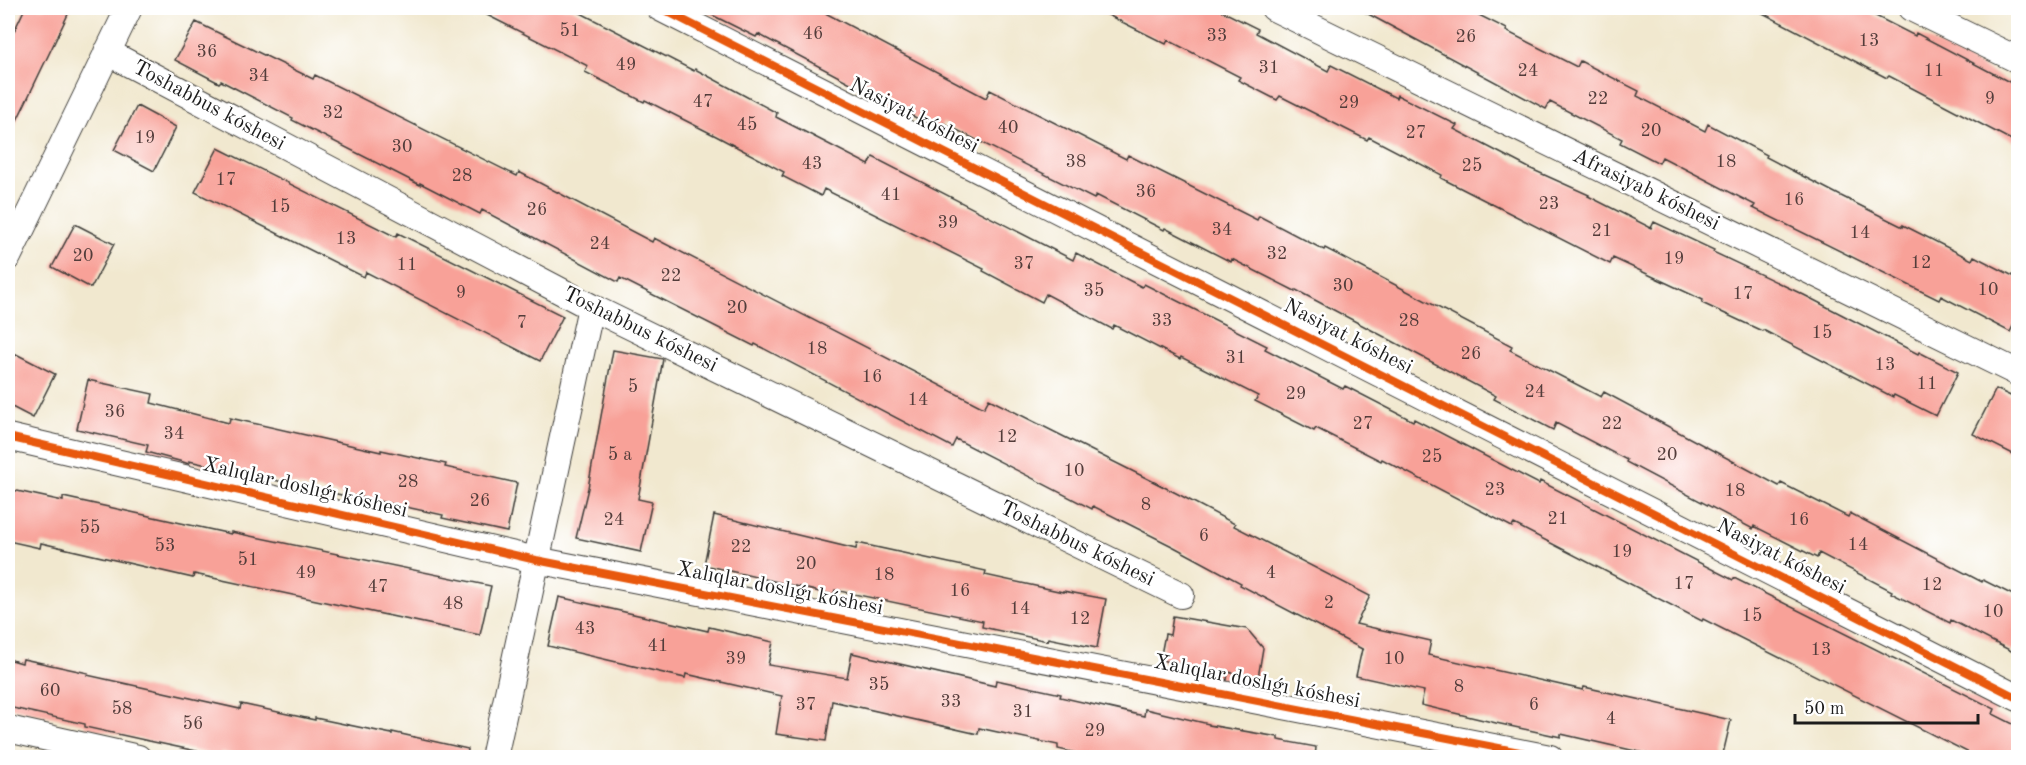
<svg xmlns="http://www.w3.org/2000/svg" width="2026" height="765" font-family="'Old Standard TT',serif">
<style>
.building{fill:#f8a198}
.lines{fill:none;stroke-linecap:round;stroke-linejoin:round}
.minor-casing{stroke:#3c3b37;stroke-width:28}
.minor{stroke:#fff;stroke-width:26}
.cycleway-casing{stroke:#fff;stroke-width:11}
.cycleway{stroke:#e8590c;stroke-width:8}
.labels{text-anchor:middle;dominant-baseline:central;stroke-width:5;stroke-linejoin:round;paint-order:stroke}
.number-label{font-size:18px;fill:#533d3b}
.street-label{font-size:21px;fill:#1c1c1c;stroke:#fff}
</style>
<rect width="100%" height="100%" fill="#fff"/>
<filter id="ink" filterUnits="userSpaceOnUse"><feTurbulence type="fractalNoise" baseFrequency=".0167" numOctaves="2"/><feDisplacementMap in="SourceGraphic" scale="12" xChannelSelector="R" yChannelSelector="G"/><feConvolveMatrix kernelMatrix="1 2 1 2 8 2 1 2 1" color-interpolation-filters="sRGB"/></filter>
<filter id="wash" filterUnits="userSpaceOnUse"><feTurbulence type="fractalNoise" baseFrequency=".008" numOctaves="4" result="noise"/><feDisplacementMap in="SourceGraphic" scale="24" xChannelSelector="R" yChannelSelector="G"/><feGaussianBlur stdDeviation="1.35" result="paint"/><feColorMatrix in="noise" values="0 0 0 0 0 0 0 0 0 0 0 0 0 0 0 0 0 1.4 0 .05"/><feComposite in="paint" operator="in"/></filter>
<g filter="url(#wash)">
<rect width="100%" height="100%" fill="#f1e8cf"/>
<g id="blocks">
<path class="building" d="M25,8H71L8,139V44Z
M473,8H571L694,71L695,69L734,90L777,113L776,117L869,165L873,157L1073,260L1076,253L1142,287L1144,284L1267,346L1265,349L1343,389L1345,386L1413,421L1414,419L1539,484L1540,481L1733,580L1734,578L1995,709L1993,714L2019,727V758H1979L1703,619L1702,621L1514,524L1512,527L1382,459L1381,461L1316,428L1314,431L1255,401L1258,396L1181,357L1180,359L1114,325L1112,329L1046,294L1042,302L983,271L984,269L824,189L821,196L782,176L784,172L716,136L645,100L644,102L585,72L588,66Z
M698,8H816L986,98L990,90L1126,159L1128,155L1257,220L1259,216L1324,250L1325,248L1512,346L1510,350L1601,397L1604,392L1779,486L1781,483L1848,517L1850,513L1982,582L1983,580L2019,598V655L1951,620L1950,623L1891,593L1892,591L1819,553L1817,558L1754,526L1753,529L1626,462L1627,460L1556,423L1553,430L1494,399L1496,396L1296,290L1295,291L1232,259L1231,262L1165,228L1164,230L1096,195L1094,199L943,123L939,130L758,34L756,37Z
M1094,8H1216L1258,29L1256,33L1328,71L1331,65L1396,98L1397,95L1457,125L1454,129L1529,168L1589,195L1588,196L1651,228L1654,222L1714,250L1713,252L1804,295L1918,354L1919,352L1958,372L1936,416L1894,395L1893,397L1763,330L1762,331L1702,303L1703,300L1613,258L1610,264L1441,178L1442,175L1369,137L1367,140L1280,96L1277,100L1238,80L1240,77L1168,40L1166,44Z
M1357,8H1465L1507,29L1506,31L1577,67L1580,61L1639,91L1637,96L1705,131L1708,124L1767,155L1766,157L1841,196L1903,227V225L1972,260L1974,256L2019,279V314L2010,332L1941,296L1939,300L1753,208L1755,205L1662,157L1659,163L1620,143L1622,139L1550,102L1546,109Z
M1753,8H1860L1915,36L1916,33L2019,87V144L1889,76L1887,78Z
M196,22L313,79L315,75L517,176L519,172L652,242L654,238L984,408L989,399L1176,493L1235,524L1234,526L1370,596L1356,624L1431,641L1428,655L1583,690L1584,687L1731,720L1722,758H1666L1561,734V737L1496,723L1421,705L1424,691L1356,676L1362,649L1364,650L1240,585L1241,583L1174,547L1093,506L1092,509L956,439L952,447L755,344L754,346L620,278L618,282L482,210L480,214L420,183V185L292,120L293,118L221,81L219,83L175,60Z
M137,106L176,127L154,171L114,150Z
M218,148L396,237L398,233L563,316L540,361L366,272L364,277L195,192Z
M75,224L114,244L91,288L52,267Z
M613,350L663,359L638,499L652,502L641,552L576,538L588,488Z
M16,354L55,374L33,418L8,405V370Z
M88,380L153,394L151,403L229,423L230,418L381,452V450L446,464L445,467L517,483L507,532L442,518L443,515L355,496V498L189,461V464L183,462L146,452L148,445L77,429Z
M1996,389L2019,400V457L1973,434Z
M8,489L63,501V497L231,534V532L491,586L480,635L194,574L193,578L41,543L40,548L8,541Z
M714,515L856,549L857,543L986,571L985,575L1063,592V591L1106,599L1097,648L1048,638L1047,641L982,627L983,621L835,590L833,595L704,565Z
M559,597L708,631L709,627L773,642L768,665L847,678L852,653L995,686L996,680L1061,694L1060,697L1144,716L1145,709L1209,724V725L1278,737V740L1316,747L1315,758H1098L1058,749V745L979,728L978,734L832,701L826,741L776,734L782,696L686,674L685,678L548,646Z
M1173,616L1247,629L1263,648L1258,678L1228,672L1227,680L1207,676L1209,669L1160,660L1165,634L1170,635Z
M8,659L22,663L23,659L88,673L87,675L240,709L241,704L315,720V718L392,734V732L468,749L467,758H247L221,752L220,756L149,741L85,727V724L8,707Z"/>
</g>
</g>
<g filter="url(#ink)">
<use href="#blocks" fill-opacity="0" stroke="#3c3b37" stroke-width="1.5"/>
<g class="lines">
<g class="minor-casing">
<path id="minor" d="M660,8L2018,698
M1274,8L2018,373
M1911,8L2018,60
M107,52L591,307L1181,595
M8,257L129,8
M8,437L536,560L1550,758
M8,729L138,758
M494,758L591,307"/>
</g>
<use href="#minor" class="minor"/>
<g class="cycleway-casing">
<path id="cycleway" d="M660,8L2018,698
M8,437L536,560L1550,758"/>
</g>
<use href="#cycleway" class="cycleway"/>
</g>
</g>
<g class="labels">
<g class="number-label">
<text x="570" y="31">51</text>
<text x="813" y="34">46</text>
<text x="1217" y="36">33</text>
<text x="1466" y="37">26</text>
<text x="1869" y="41">13</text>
<text x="207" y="52">36</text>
<text x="626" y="65">49</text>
<text x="1269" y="68">31</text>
<text x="1528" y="71">24</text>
<text x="1934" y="71">11</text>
<text x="259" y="76">34</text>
<text x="1598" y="99">22</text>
<text x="1990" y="99">9</text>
<text x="703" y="102">47</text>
<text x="1349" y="103">29</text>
<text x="333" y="113">32</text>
<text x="747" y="125">45</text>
<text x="1008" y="128">40</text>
<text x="1651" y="131">20</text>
<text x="1416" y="133">27</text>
<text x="145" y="138">19</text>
<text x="402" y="147">30</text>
<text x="1076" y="162">38</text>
<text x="1726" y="162">18</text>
<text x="812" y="164">43</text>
<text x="1472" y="166">25</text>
<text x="462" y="176">28</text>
<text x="226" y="180">17</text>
<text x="1146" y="192">36</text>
<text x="891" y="195">41</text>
<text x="1794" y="200">16</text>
<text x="1549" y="204">23</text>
<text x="280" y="207">15</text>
<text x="537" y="210">26</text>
<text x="948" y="223">39</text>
<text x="1222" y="230">34</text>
<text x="1602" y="231">21</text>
<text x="1860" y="233">14</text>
<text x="346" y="239">13</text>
<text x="600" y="244">24</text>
<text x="1277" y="254">32</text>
<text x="83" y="256">20</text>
<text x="1674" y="259">19</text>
<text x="1921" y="263">12</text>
<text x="1024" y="264">37</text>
<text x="407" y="265">11</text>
<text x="671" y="276">22</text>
<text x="1343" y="286">30</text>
<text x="1988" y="290">10</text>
<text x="1094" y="291">35</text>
<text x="461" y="293">9</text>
<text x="1743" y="294">17</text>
<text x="737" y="308">20</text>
<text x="1162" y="321">33</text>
<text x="1409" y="321">28</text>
<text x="522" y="323">7</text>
<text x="1822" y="333">15</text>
<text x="817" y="349">18</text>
<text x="1471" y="354">26</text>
<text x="1236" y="358">31</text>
<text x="1885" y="365">13</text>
<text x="872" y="377">16</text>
<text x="1927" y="384">11</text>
<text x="633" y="387">5</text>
<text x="1535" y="392">24</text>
<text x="1296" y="394">29</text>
<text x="918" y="400">14</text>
<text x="115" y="412">36</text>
<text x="1363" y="424">27</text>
<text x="1612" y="424">22</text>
<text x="174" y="434">34</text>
<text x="1007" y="437">12</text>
<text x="620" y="455">5 а</text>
<text x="1667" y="455">20</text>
<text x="1432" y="457">25</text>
<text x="1074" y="471">10</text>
<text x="408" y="482">28</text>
<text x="1495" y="490">23</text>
<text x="1735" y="491">18</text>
<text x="480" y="501">26</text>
<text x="1146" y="505">8</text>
<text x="1558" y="519">21</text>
<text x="614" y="520">24</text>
<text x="1799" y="520">16</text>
<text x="90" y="528">55</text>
<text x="1204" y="536">6</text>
<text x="1858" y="545">14</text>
<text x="165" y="546">53</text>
<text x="741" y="547">22</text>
<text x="1622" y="552">19</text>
<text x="248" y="560">51</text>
<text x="806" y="564">20</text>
<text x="306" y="573">49</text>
<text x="1271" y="573">4</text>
<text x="884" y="575">18</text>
<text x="1684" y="584">17</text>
<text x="1932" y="585">12</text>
<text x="378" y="587">47</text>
<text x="960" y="591">16</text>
<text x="1329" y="603">2</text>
<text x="453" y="604">48</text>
<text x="1020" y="609">14</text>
<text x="1993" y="612">10</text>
<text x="1752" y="616">15</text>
<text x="1080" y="619">12</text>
<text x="585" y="629">43</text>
<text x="658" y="646">41</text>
<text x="1821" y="650">13</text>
<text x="736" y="659">39</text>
<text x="1394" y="659">10</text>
<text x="879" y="685">35</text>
<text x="1459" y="687">8</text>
<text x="50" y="691">60</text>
<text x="951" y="702">33</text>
<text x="806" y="705">37</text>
<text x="1534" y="705">6</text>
<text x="122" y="709">58</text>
<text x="1023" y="712">31</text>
<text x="1611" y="719">4</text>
<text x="193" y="724">56</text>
<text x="1095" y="731">29</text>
</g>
<g class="street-label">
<text transform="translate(209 106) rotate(28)">Toshabbus kóshesi</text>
<text transform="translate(914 116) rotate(27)">Nasiyat kóshesi</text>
<text transform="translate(1646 190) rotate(26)">Afrasiyab kóshesi</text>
<text transform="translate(640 330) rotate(26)">Toshabbus kóshesi</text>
<text transform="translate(1348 337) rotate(27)">Nasiyat kóshesi</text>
<text transform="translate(305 488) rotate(13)">Xalıqlar doslıǵı kóshesi</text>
<text transform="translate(1077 544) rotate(26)">Toshabbus kóshesi</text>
<text transform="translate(1781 557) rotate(27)">Nasiyat kóshesi</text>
<text transform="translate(780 589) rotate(11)">Xalıqlar doslıǵı kóshesi</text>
<text transform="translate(1257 682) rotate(11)">Xalıqlar doslıǵı kóshesi</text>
</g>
</g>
<rect width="2026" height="765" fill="none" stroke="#fff" stroke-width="30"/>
<path d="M1795 714v9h183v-9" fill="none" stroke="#1c1c1c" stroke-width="3"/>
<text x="1804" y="714" font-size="18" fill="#1c1c1c" stroke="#ffffff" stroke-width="4.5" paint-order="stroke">50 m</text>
</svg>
